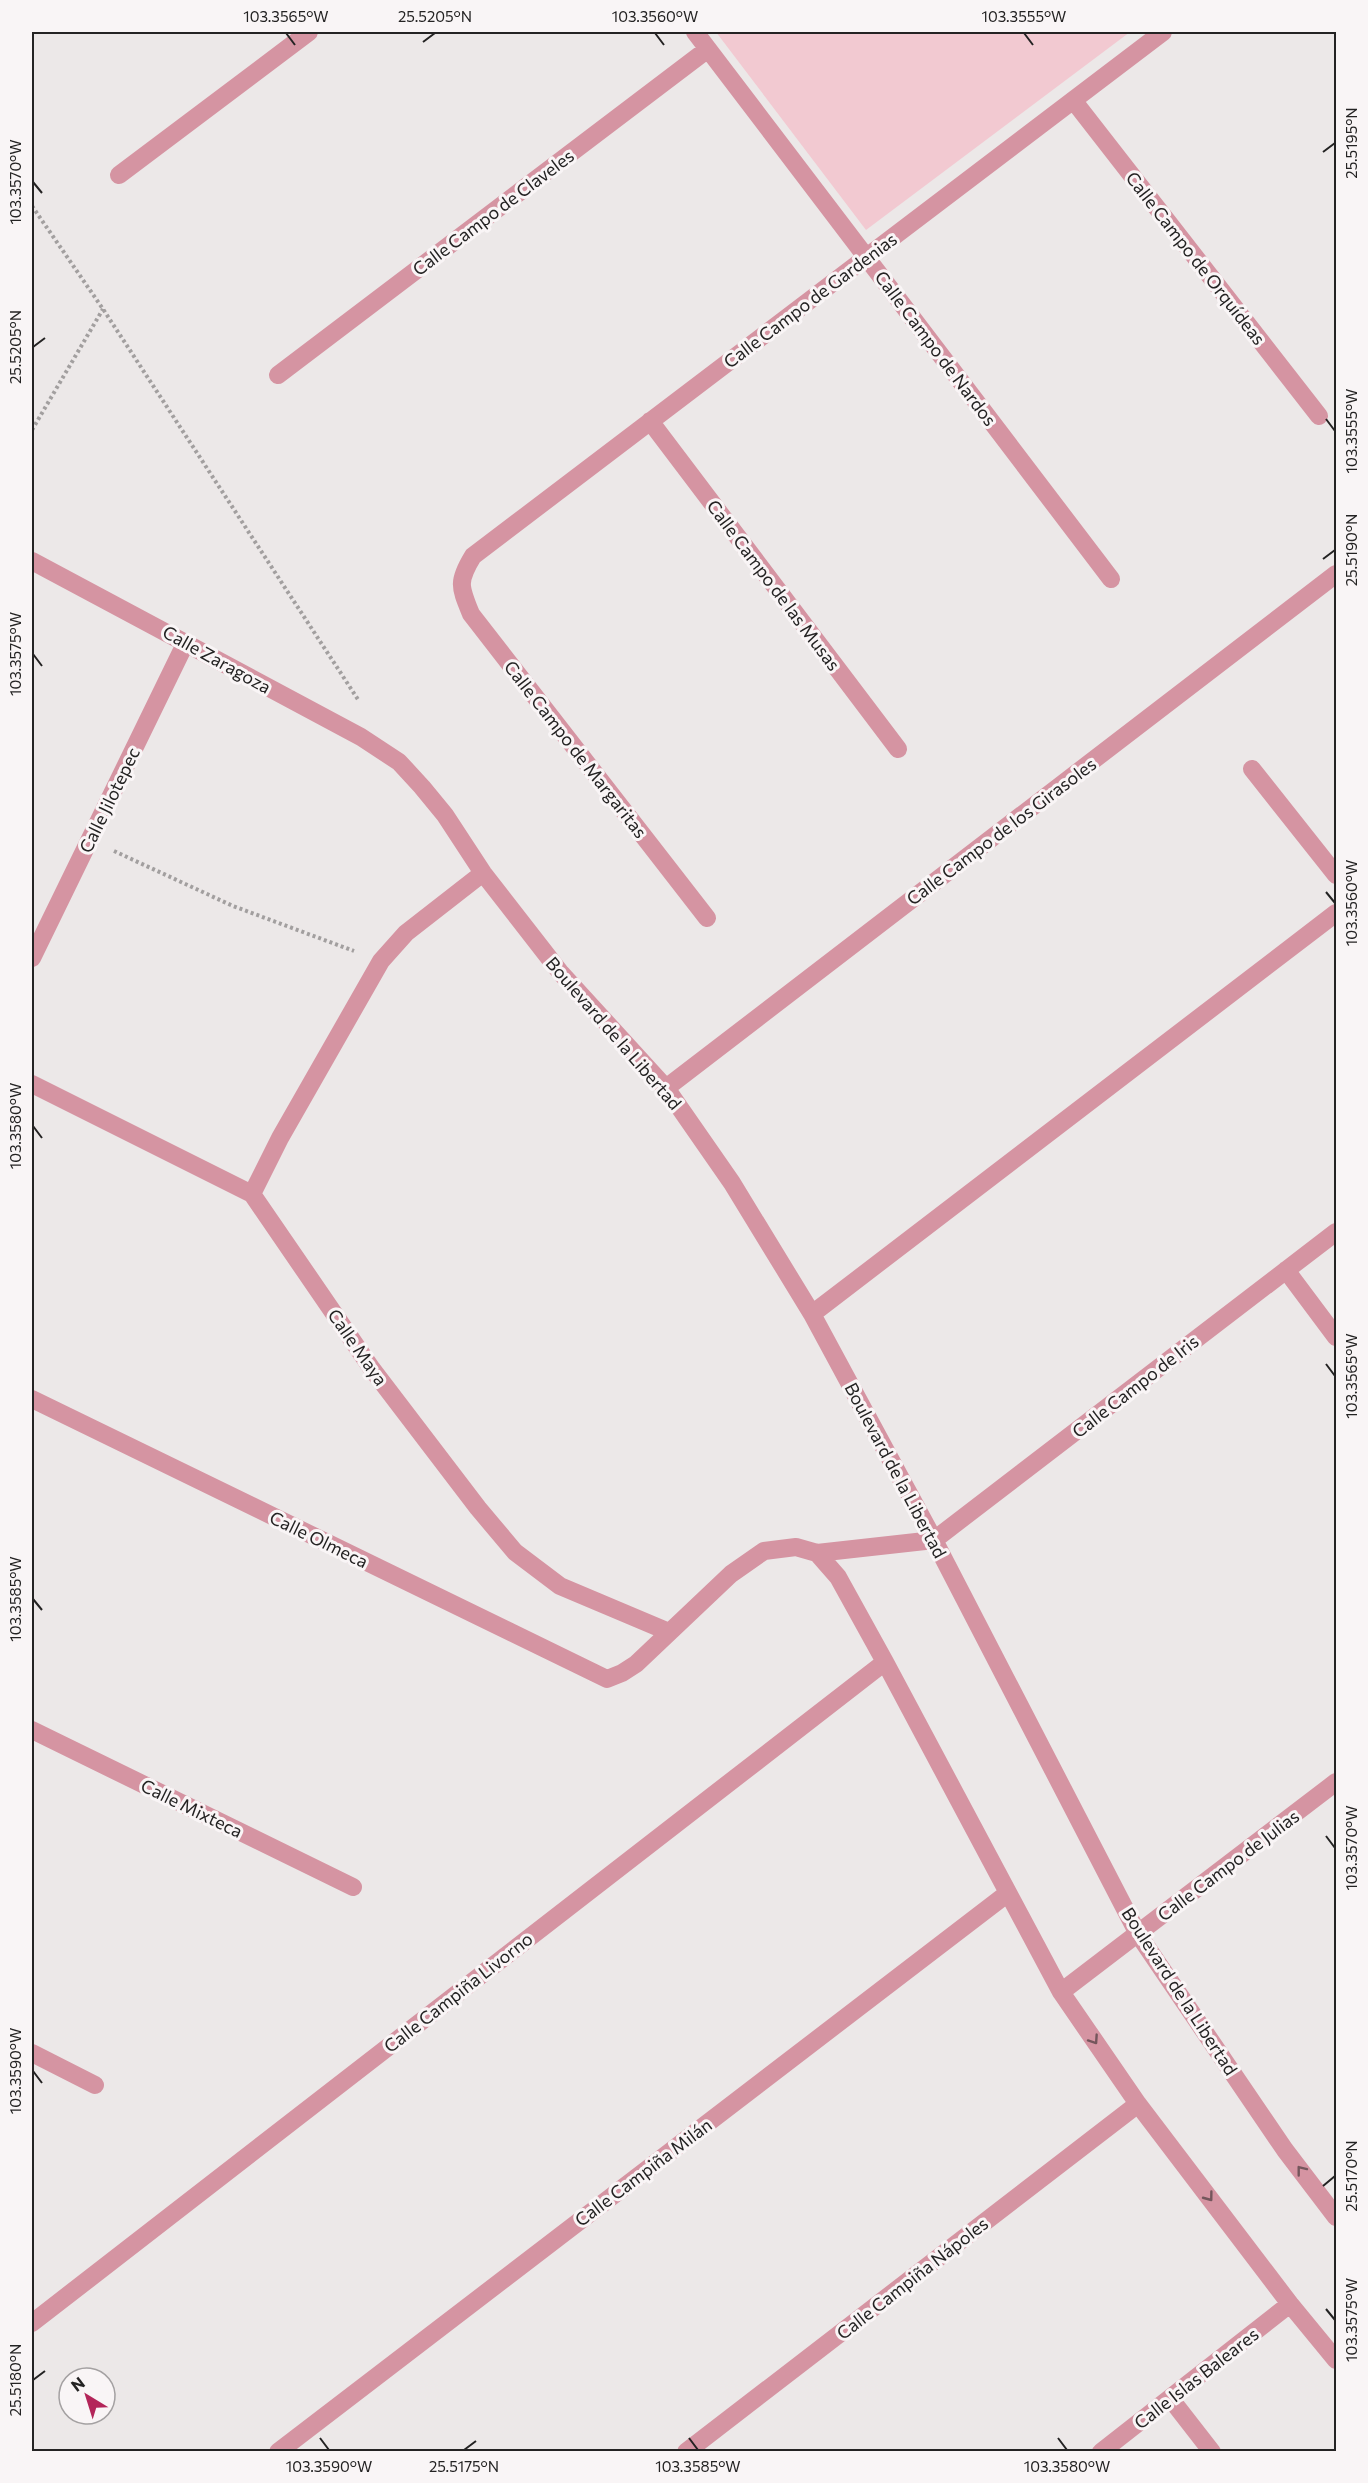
<svg xmlns="http://www.w3.org/2000/svg" width="1368" height="2483" font-family="Commissioner,sans-serif">
<style>
.green{fill:#f2c9d1}
.lines{fill:none;stroke-linecap:round;stroke-linejoin:round}
.path{stroke:#a29f9f;stroke-width:4;stroke-dasharray:3 3;stroke-linecap:butt}
.minor{stroke:#d594a2;stroke-width:18}
.oneway{stroke:#74565c}
.ticks{fill:none;stroke:#242323;stroke-width:2}
.labels{text-anchor:middle;dominant-baseline:central;stroke-width:6;stroke-linejoin:round;paint-order:stroke}
.street-label{font-size:18px;fill:#242323;stroke:#f9f5f6}
.neatline{fill:none;stroke:#242323;stroke-width:2}
.ticks-label{font-size:15px;text-anchor:middle;fill:#242323}
</style>
<rect width="100%" height="100%" fill="#ece8e8"/>
<path class="green" d="M716,32H1130L866,230Z"/>
<g class="lines">
<path class="path" d="M32,206L103,309L359,701
M32,430L103,309
M114,851L233,906L354,951"/>
<path class="minor" d="M695,32L1111,579
M1073,100L1319,416
M119,175L309,32
M278,375L708,49
M650,421L898,749
M32,561L361,737L399,762L422,787L445,815L483,873L560,972L666,1088L732,1183L812,1314L934,1540L1138,1934L1285,2150L1336,2217
M1252,769L1336,875
M707,918L471,614C460,587 457,582 473,556L1163,32
M32,958L186,642
M32,1084L252,1194L372,1369L478,1508L515,1552L560,1586L669,1632
M666,1088L1336,574
M252,1194L280,1138L381,961L406,933L483,873
M1286,1270L1336,1337
M812,1314L1336,913
M32,1399L607,1679L622,1673L636,1664L731,1574L764,1551L796,1547L817,1553L838,1577L885,1662L1061,1992L1138,2104L1290,2304L1336,2360
M817,1553L934,1540L1336,1232
M32,1730L353,1887
M1061,1992L1336,1782
M32,2053L95,2085
M32,2323L885,1662
M1170,2398L1212,2452
M278,2452L1008,1893
M686,2452L1138,2104
M1101,2452L1290,2304"/>
</g>
<defs><path id="oneway-chevron" d="M-2-3.5L2.5 0L-2 3.5" fill="none" stroke-width="1.6" stroke-linecap="round" stroke-linejoin="round" transform="scale(1.5)"/></defs>
<g class="oneway">
<use href="#oneway-chevron" transform="translate(1094 2040) rotate(56)"/>
<use href="#oneway-chevron" transform="translate(1301 2170) rotate(-128)"/>
<use href="#oneway-chevron" transform="translate(1209 2197) rotate(53)"/>
</g>
<path class="ticks" d="M286,33L295,45M655,33L664,45M1024,33L1033,45M423,42L435,33M1323,152L1335,143M33,182L42,193M33,347L45,338M1326,419L1335,431M1323,559L1335,550M33,654L42,666M1326,892L1335,903M33,1126L42,1138M1326,1364L1335,1376M33,1599L42,1610M1326,1836L1335,1848M33,2071L42,2083M1323,2186L1335,2176M1326,2309L1335,2320M33,2380L45,2371M320,2438L329,2450M689,2438L698,2450M1058,2438L1067,2450M464,2450L476,2441"/>
<g class="labels">
<g class="street-label">
<text transform="translate(493 212) rotate(-37)">Calle Campo de Claveles</text>
<text transform="translate(1196 258) rotate(52)">Calle Campo de Orquídeas</text>
<text transform="translate(810 300) rotate(-37)">Calle Campo de Gardenias</text>
<text transform="translate(936 348) rotate(53)">Calle Campo de Nardos</text>
<text transform="translate(774 585) rotate(53)">Calle Campo de las Musas</text>
<text transform="translate(217 659) rotate(29)">Calle Zaragoza</text>
<text transform="translate(576 749) rotate(52)">Calle Campo de Margaritas</text>
<text transform="translate(109 800) rotate(-64)">Calle Jilotepec</text>
<text transform="translate(1001 831) rotate(-37)">Calle Campo de los Girasoles</text>
<text transform="translate(614 1033) rotate(49)">Boulevard de la Libertad</text>
<text transform="translate(358 1347) rotate(55)">Calle Maya</text>
<text transform="translate(1135 1386) rotate(-38)">Calle Campo de Iris</text>
<text transform="translate(896 1470) rotate(62)">Boulevard de la Libertad</text>
<text transform="translate(319 1539) rotate(26)">Calle Olmeca</text>
<text transform="translate(192 1808) rotate(26)">Calle Mixteca</text>
<text transform="translate(1228 1865) rotate(-37)">Calle Campo de Julias</text>
<text transform="translate(1180 1991) rotate(57)">Boulevard de la Libertad</text>
<text transform="translate(458 1992) rotate(-38)">Calle Campiña Livorno</text>
<text transform="translate(643 2172) rotate(-37)">Calle Campiña Milán</text>
<text transform="translate(912 2278) rotate(-38)">Calle Campiña Nápoles</text>
<text transform="translate(1196 2378) rotate(-38)">Calle Islas Baleares</text>
</g>
</g>
<rect width="1368" height="2483" fill="none" stroke="#f9f5f6" stroke-width="66"/>
<g transform="translate(87 2396) rotate(322)"><circle r="28" fill="#f9f5f6" stroke="#a4a1a2" stroke-width="1.5"/>
<path d="M0-4.5L10 22L0 15L-10 22Z" fill="#b32559"/>
<text y="-9" font-size="16" font-weight="bold" text-anchor="middle" fill="#242323">N</text>
</g>
<rect x="33" y="33" width="1302" height="2417" class="neatline"/>
<g class="ticks-label">
<text x="286" y="22">103.3565°W</text>
<text x="435" y="22">25.5205°N</text>
<text x="655" y="22">103.3560°W</text>
<text x="1024" y="22">103.3555°W</text>
<text transform="translate(1352 143) rotate(-90)" y="5">25.5195°N</text>
<text transform="translate(16 182) rotate(-90)" y="5">103.3570°W</text>
<text transform="translate(16 347) rotate(-90)" y="5">25.5205°N</text>
<text transform="translate(1352 431) rotate(-90)" y="5">103.3555°W</text>
<text transform="translate(1352 550) rotate(-90)" y="5">25.5190°N</text>
<text transform="translate(16 654) rotate(-90)" y="5">103.3575°W</text>
<text transform="translate(1352 903) rotate(-90)" y="5">103.3560°W</text>
<text transform="translate(16 1126) rotate(-90)" y="5">103.3580°W</text>
<text transform="translate(1352 1376) rotate(-90)" y="5">103.3565°W</text>
<text transform="translate(16 1599) rotate(-90)" y="5">103.3585°W</text>
<text transform="translate(1352 1848) rotate(-90)" y="5">103.3570°W</text>
<text transform="translate(16 2071) rotate(-90)" y="5">103.3590°W</text>
<text transform="translate(1352 2176) rotate(-90)" y="5">25.5170°N</text>
<text transform="translate(1352 2320) rotate(-90)" y="5">103.3575°W</text>
<text transform="translate(16 2380) rotate(-90)" y="5">25.5180°N</text>
<text x="329" y="2472">103.3590°W</text>
<text x="464" y="2472">25.5175°N</text>
<text x="698" y="2472">103.3585°W</text>
<text x="1067" y="2472">103.3580°W</text>
</g>
</svg>
